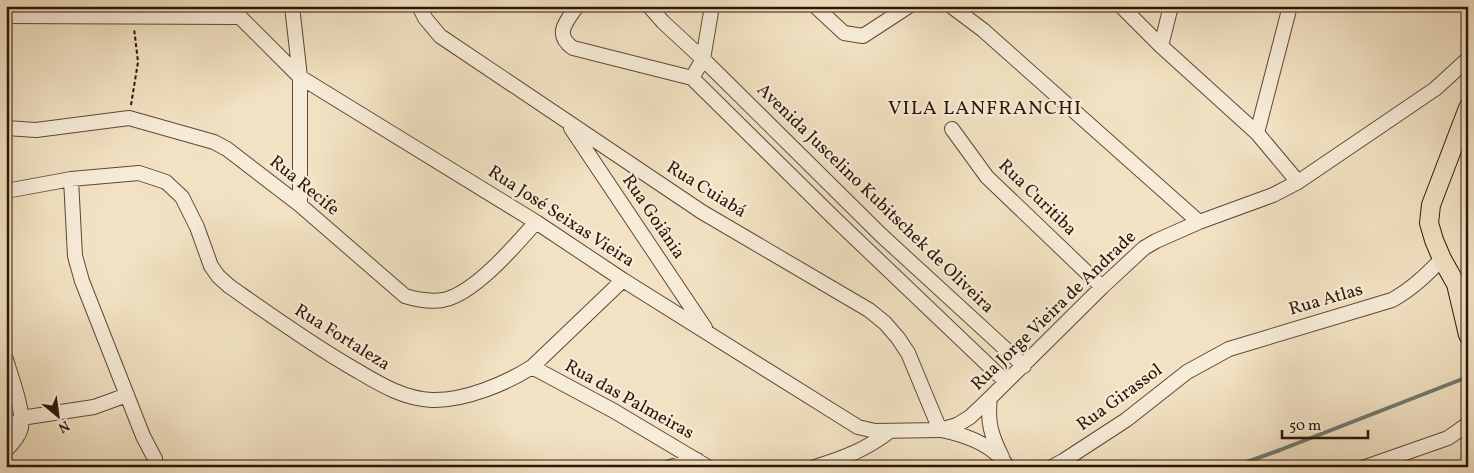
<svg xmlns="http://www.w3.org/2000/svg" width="1474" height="473" font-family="Vollkorn,serif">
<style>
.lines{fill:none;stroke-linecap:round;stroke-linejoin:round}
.stream{stroke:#6f7a71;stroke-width:4}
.minor-casing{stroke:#5f4836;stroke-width:16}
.major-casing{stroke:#2e1507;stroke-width:20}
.path{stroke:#2e1507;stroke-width:2;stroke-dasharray:4 2.5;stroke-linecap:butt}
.minor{stroke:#f7ecd8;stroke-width:14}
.major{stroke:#f2e2c3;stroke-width:18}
.labels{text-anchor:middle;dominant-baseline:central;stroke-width:4.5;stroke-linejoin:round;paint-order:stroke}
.street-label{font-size:18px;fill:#2e1507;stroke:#f7ecd8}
.quarter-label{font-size:20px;letter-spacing:1px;fill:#2e1507;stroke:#f7ecd8}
</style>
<rect width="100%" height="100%" fill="#f2e2c3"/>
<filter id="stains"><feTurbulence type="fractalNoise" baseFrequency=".004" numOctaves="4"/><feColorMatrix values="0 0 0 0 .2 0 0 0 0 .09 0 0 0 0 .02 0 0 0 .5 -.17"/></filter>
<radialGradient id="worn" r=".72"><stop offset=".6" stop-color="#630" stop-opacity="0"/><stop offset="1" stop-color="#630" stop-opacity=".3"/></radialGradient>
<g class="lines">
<path class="stream" d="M1233,467L1280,450L1465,378"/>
<g class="minor-casing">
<path id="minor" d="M229,6L300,77L536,222L623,280L858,427L875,431L940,430L957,425L970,417L990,398L1102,287L1144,248L1156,241L1199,222L1273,195L1298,182L1435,89L1468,59
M292,6L300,77V205
M419,6L425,18L440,36L702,212L869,310L885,323L898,338L908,353L940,430
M577,6C567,21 553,34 573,48L692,78L835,219L1006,382
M649,6L663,22L703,59L881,235L1024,366
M815,6L844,33L863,36L909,6
M951,6L983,30L1199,222
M1121,6L1161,46L1257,133L1298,182
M6,16L240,17
M1161,46L1171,6
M692,78L703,59L712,6
M6,128L36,130L129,118L214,142L227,149L300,205L405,296C418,300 429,302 443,300C474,294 515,246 536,222
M571,128L705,328
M952,129L987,177L1102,287
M1257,133L1290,6
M71,179L75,256L82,281L143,436L155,459
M6,191L71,179L139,173L166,182L182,197L197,227L211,266L218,276L229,286C269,314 308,342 349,366C375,381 401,399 432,400C464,401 505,384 532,367L623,280
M6,359C11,378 24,409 21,428C19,436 12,444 6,450
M532,367L614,411L708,467
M990,398C987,422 991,435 1002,457
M21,418L94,407L127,395
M6,419L20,429
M941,430C966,435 994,445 1008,467
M670,467L697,460
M815,467C845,457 864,451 890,431
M1052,467L1063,461L1126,420L1187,372L1229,349L1392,300C1412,289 1426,275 1442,259
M1365,467L1448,438L1468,424"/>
</g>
<g class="major-casing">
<path id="major" d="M1468,108L1431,205L1429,223L1434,240L1442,259L1456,284L1468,335"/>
</g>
<path class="path" d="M131,105L138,62L134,28"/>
<use href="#minor" class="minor"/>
<use href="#major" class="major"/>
</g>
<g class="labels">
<g class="street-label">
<text transform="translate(304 186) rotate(39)">Rua Recife</text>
<text transform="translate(706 190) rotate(32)">Rua Cuiabá</text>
<text transform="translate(1037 198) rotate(44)">Rua Curitiba</text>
<text transform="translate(875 199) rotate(44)">Avenida Juscelino Kubitschek de Oliveira</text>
<text transform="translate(561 217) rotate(33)">Rua José Seixas Vieira</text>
<text transform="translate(653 217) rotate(56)">Rua Goiânia</text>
<text transform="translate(1326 300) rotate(-16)">Rua Atlas</text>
<text transform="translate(1054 311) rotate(-44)">Rua Jorge Vieira de Andrade</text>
<text transform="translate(342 338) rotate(32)">Rua Fortaleza</text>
<text transform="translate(1120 398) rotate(-36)">Rua Girassol</text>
<text transform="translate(629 400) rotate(29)">Rua das Palmeiras</text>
</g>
<g class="quarter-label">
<text x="985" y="109">VILA LANFRANCHI</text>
</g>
</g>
<rect width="1474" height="473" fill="none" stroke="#f2e2c3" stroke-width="25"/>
<rect x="8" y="8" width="1459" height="458" fill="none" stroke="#2e1507" stroke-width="2.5"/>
<rect x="12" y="12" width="1449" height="448" fill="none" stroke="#2e1507"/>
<g transform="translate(58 416) rotate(151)" stroke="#f7ecd8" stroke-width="4" paint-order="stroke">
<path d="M0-4L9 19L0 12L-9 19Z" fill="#2e1507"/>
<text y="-8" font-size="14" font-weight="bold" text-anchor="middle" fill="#2e1507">N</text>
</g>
<path d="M1282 430v8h86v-8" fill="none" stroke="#2e1507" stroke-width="2.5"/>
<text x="1289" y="430" font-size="15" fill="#2e1507" stroke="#f7ecd8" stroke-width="4" paint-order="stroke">50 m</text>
<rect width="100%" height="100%" filter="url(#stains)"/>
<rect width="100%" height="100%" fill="url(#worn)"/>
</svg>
